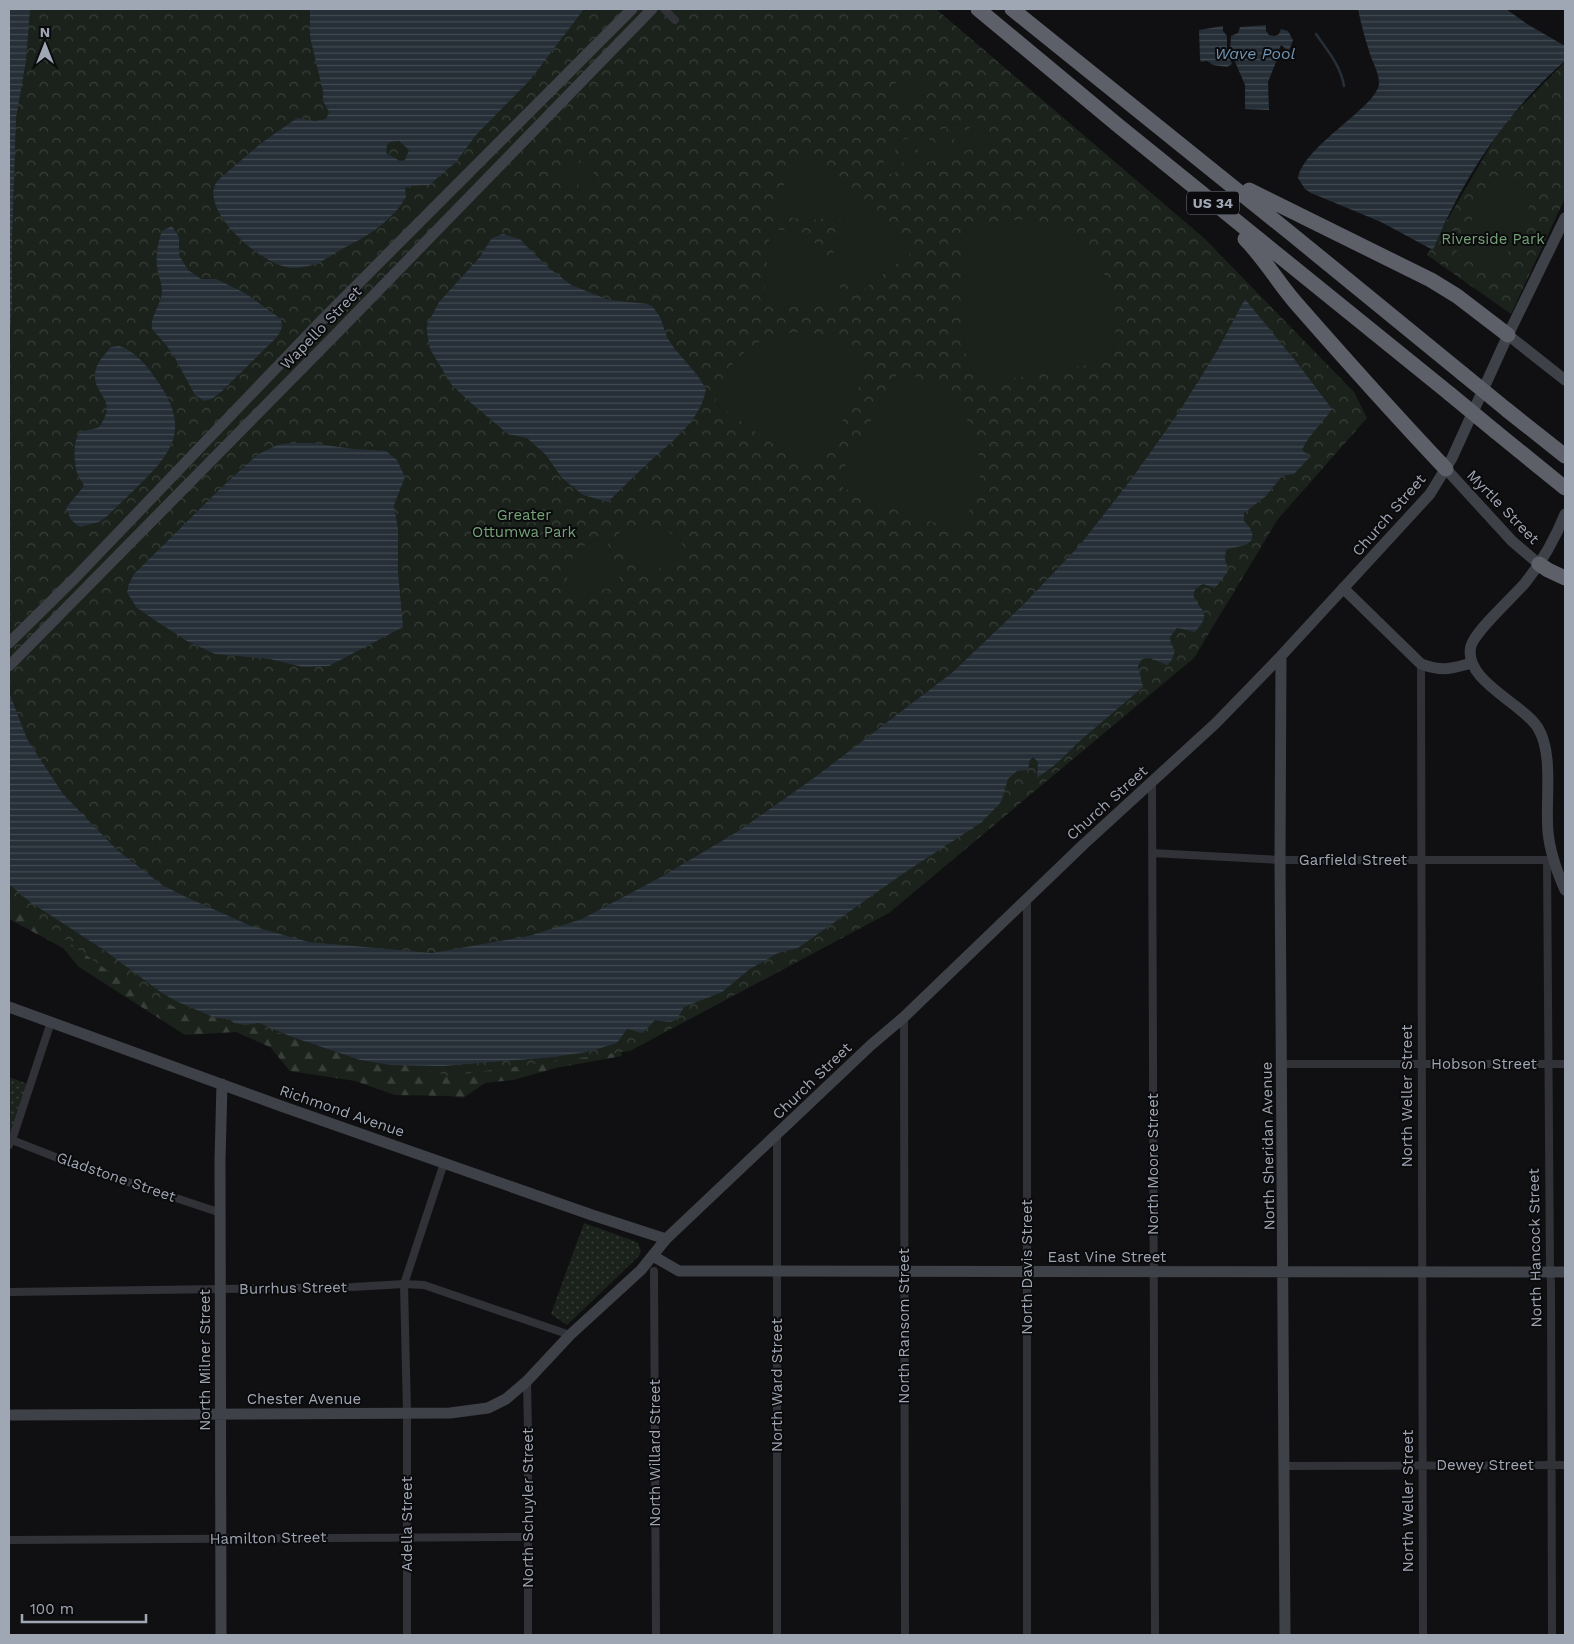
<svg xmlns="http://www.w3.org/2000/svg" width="1574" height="1644" font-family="'Work Sans',sans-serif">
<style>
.grass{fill:url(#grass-dots)}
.forest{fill:url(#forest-firs)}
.park{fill:url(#park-crowns)}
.pitch{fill:#1a221b}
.water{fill:url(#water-rules);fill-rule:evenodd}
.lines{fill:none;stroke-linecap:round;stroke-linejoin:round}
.stream{stroke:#262f37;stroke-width:2.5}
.street{stroke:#313237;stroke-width:8}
.secondary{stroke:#3f4148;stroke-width:11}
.highway{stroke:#5d6069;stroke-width:15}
.highway-bridge{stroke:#5d6069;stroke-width:15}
.labels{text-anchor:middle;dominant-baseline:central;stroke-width:4;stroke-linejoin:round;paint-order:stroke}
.shield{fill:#0b0b0d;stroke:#737882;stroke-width:1}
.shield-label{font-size:14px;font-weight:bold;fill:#a0a7b4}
.park-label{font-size:15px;fill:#75a277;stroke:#0b0b0d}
.street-label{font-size:15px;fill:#a0a7b4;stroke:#0b0b0d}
.water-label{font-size:16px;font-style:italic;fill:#7296b4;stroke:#0b0b0d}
</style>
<defs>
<pattern id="grass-dots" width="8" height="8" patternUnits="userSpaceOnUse" patternTransform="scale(1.25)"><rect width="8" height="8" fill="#1a221b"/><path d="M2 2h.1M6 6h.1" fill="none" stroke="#383f3a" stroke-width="1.8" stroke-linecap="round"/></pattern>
<pattern id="forest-firs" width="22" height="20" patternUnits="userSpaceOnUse" patternTransform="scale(1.25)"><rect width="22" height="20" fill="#1a221b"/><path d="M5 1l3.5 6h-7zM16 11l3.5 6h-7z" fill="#383f3a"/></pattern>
<pattern id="park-crowns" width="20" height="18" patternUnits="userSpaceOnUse" patternTransform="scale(1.25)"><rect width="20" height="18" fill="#1a221b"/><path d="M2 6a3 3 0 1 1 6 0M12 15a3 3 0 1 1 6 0" fill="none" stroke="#383f3a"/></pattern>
<pattern id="water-rules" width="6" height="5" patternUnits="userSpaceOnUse" patternTransform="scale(1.25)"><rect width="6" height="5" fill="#262f37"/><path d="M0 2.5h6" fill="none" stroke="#424a52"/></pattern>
</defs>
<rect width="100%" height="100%" fill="#101012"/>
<path class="grass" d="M9,1077L30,1085L9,1145Z
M584,1223L634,1241L638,1243L641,1251L639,1256L567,1325L551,1314Z"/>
<path class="forest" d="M9,884L229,1019L259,1023L292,1037L360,1060L415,1066L617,1043L622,1056L556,1068L513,1080L485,1083L463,1098L450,1096L395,1095L355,1081L290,1071L270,1047L236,1032L185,1035L79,967L63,948L9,919Z"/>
<path class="park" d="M9,9H936L1204,238L1354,392L1367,418L1278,519L1194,658L889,913L630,1051L449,1076L148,1000L9,899Z
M1565,62V198L1511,314L1427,255L1502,126Z"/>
<path class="pitch" d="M926,73L931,93L916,97L910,78Z
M908,79L914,99L899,103L893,84Z
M981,118L989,146L975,149L968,121Z
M963,122L971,149L958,153L950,125Z
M946,128L953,156L940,159L933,131Z
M928,133L935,160L922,164L914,136Z
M911,138L919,165L905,169L898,141Z
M893,143L901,171L887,175L880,147Z
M809,153L855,193C832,224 805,227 772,209L800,154Z
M565,158L579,159L576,190L562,188Z
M581,159L595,160L592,191L578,190Z
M1494,174L1535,194L1498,273L1456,253Z
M856,193L912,243V252L855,296C823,258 829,231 856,193Z
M1032,219L1061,228L1082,242L1100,262L1111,292L1116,317L1115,344L1109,360C1068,369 1027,378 985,381L968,366L961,323L962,236C988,222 1003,220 1032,219Z
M770,229C818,230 839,260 843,305L771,308L764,301Z
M805,332C831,336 850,345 870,364L822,462L804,466L715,403C718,375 741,350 767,338C779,333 792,333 805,332Z
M900,369L936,386L958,407L974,430L979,456L980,481L974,502L958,530L898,511L843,488L840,475Z
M644,524C664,527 677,534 687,551L646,577L641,576L619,532Z
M605,536L621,583L618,587L570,595C560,563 577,545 605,536Z"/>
<path class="water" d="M9,9H30L26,61L16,118L12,238V303L9,344Z
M310,9H584L530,80L476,135L456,162L429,185L410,186L405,188L406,197C402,203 398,210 392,215C378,230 360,240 342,249C333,254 325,260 316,264C309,266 300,268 293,268C265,268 197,211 217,181L260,144L297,118L315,121L326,119L329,112L323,101V91L310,37ZM399,141L409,150L405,160L400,161L386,153L387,145L390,142Z
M1358,9H1506L1527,24L1565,46V61C1507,111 1462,179 1433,250L1381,222L1311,193L1305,189L1298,178C1304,145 1379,106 1379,83C1379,73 1373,63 1370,54C1365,39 1361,24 1358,9Z
M1266,25V31L1269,35L1275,36L1279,34L1281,29L1288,31L1293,40L1287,57L1285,48L1281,45L1277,54L1278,57L1268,82L1269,110L1245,109V85L1230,50L1231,36L1238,33L1240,27Z
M1223,26V31L1227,36V50L1232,64L1227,67L1213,65L1207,61L1201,62L1200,59L1199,30Z
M172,226L179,237V255L188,270L201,279H216L245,293L281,319C283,328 281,332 275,339L221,392L212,399L204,401L195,395L175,358L167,346L152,329C150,316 161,305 162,292C162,286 160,279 158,273C155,259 157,244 162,231Z
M503,234L519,239L549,268L571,285L609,300L648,304L653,307L660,317L667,337L674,348L698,376L706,389C701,421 670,443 647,464C634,476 621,489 608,502L583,495L562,478L546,455L527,438L508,434L471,403L451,384L430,349L427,332V325L439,302L479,258L492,238Z
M1245,299L1298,364L1332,409C1323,423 1309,434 1302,450L1310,457L1294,474L1282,476L1266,496L1244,513V521C1253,529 1258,542 1242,546C1237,547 1232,547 1226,550L1225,559L1228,568L1227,573L1215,588L1203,584C1180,596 1207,606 1204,618C1203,623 1198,628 1195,632L1177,628L1170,637L1171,644L1175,651L1171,661L1167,665L1150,658L1142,659L1138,666L1143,687L1082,739L1056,764L1037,778L1038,762L1033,757L1030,760L1028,770L1017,771L1008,779L1001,802L982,822L904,873L798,948L778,953L750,969L722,992L684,1007C675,1024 674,1023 655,1020L643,1033C638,1033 634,1030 627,1029L617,1043L587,1052L554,1057L443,1066L391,1065L360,1060L292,1037L259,1023L245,1025L234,1023L229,1019L216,1018L178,1002L162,993L104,950L30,902L9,884L10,695L27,739L63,794L116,849L162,885L184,896L251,926L309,942L432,953L529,936L582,919L661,877L737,832L814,778L953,672L1023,605L1080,545L1133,477L1179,412L1217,351Z
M119,346C134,350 148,367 156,379C189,425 177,449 139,485C128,496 117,507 106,517L99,522L80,527L71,520L66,508L84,486C83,482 79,479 78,475C74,467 72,439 80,433C85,429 93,430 99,427C119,399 94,396 95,375C95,364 104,355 111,347Z
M292,443H310L354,449L386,451L397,460L405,477L394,505L398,529V572L403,627L329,666L303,667L270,659L215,654L187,641L153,619L136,607L128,594V586L134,574L222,487L257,455L277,445Z"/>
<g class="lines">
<path class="stream" d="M1316,34C1327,50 1341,66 1344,86"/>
<path class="street" d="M664,9L675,20
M1421,664L1423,1635
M1152,783L1155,1635
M1152,853L1280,860H1552
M1547,860L1550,1272L1551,1283L1552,1635
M904,1017L905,1635
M1282,1064H1565
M777,1135V1635
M12,1140L68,1162L221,1213
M9,1145L14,1134L51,1022
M654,1271L656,1635
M9,1292L353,1287L404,1284L424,1285L570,1335
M527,1381L528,1432V1635
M1284,1466L1565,1465
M9,1540L527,1537
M407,1635V1413L404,1284L444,1163
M1027,1635V898"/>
<path class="secondary" d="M1508,335L1565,380
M1446,469L1512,541L1539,564
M1565,514C1555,539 1542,562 1525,583C1513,597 1474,632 1471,646C1462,680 1524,704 1538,728C1554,754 1545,801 1548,832C1550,853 1557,872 1565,890
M1343,588L1421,664C1444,672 1449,669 1472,663
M9,643L75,578L321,321L632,9
M1281,656L1280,860L1285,1635
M9,666L336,334L652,9
M9,1007L281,1106L592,1215L666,1239
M653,1256L679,1271L1565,1272
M9,1415L450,1413L488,1408L506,1399L527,1381L570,1335L641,1270L666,1239L871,1045L904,1017L1084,844L1216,723L1281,656L1430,494L1452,458L1508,335L1565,218
M221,1635L220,1160L222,1084"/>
<path class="highway" d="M978,9L1120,127L1450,394
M1012,9L1294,236L1463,374
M1249,190L1431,280L1457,296L1508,335
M1245,239C1264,258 1277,281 1295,302C1344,358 1394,414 1446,469
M1507,410L1565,456
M1496,432L1565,488
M1539,564L1548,570L1565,578"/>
<path class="highway-bridge" d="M1463,374L1507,410
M1450,394L1496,432"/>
</g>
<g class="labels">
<rect class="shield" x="1187" y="191.5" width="52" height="23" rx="4"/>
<g class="shield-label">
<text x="1213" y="203">US 34</text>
</g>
<g class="park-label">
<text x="1493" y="239">Riverside Park</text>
<text x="524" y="515">Greater<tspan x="524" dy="17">Ottumwa Park</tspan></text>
</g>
<g class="street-label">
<text transform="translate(321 328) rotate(-46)">Wapello Street</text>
<text transform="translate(1503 507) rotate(46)">Myrtle Street</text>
<text transform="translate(1389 515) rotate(-49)">Church Street</text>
<text transform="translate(1107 803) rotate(-42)">Church Street</text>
<text x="1353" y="860">Garfield Street</text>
<text x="1484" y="1064">Hobson Street</text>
<text transform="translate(812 1081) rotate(-44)">Church Street</text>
<text transform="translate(1407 1096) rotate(-90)">North Weller Street</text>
<text transform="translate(342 1111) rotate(19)">Richmond Avenue</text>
<text transform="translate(1268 1146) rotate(-91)">North Sheridan Avenue</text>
<text transform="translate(1153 1164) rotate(-90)">North Moore Street</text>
<text transform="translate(116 1177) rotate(19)">Gladstone Street</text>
<text transform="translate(1535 1248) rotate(-91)">North Hancock Street</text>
<text x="1107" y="1257">East Vine Street</text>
<text transform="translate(1027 1267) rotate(-90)">North Davis Street</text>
<text transform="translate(293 1288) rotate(-1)">Burrhus Street</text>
<text transform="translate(904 1326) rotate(-90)">North Ransom Street</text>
<text transform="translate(205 1360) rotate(-90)">North Milner Street</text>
<text transform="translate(777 1385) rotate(-90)">North Ward Street</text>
<text x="304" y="1399">Chester Avenue</text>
<text transform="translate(655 1453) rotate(-90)">North Willard Street</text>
<text x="1485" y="1465">Dewey Street</text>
<text transform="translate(1408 1501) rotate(-90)">North Weller Street</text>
<text transform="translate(528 1508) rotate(-90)">North Schuyler Street</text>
<text transform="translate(407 1524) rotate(-90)">Adella Street</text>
<text transform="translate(268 1538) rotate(-1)">Hamilton Street</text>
</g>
<g class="water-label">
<text x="1255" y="53">Wave Pool</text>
</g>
</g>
<rect width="1574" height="1644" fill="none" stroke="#a0a7b4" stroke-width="20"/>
<g transform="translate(45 45)" stroke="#0b0b0d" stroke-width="4" paint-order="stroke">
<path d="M0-4L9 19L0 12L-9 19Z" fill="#a0a7b4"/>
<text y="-8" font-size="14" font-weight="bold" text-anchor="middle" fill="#a0a7b4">N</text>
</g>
<path d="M22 1614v8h124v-8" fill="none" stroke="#a0a7b4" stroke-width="2.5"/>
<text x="30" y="1614" font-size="15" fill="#a0a7b4" stroke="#0b0b0d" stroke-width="4" paint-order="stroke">100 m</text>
</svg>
